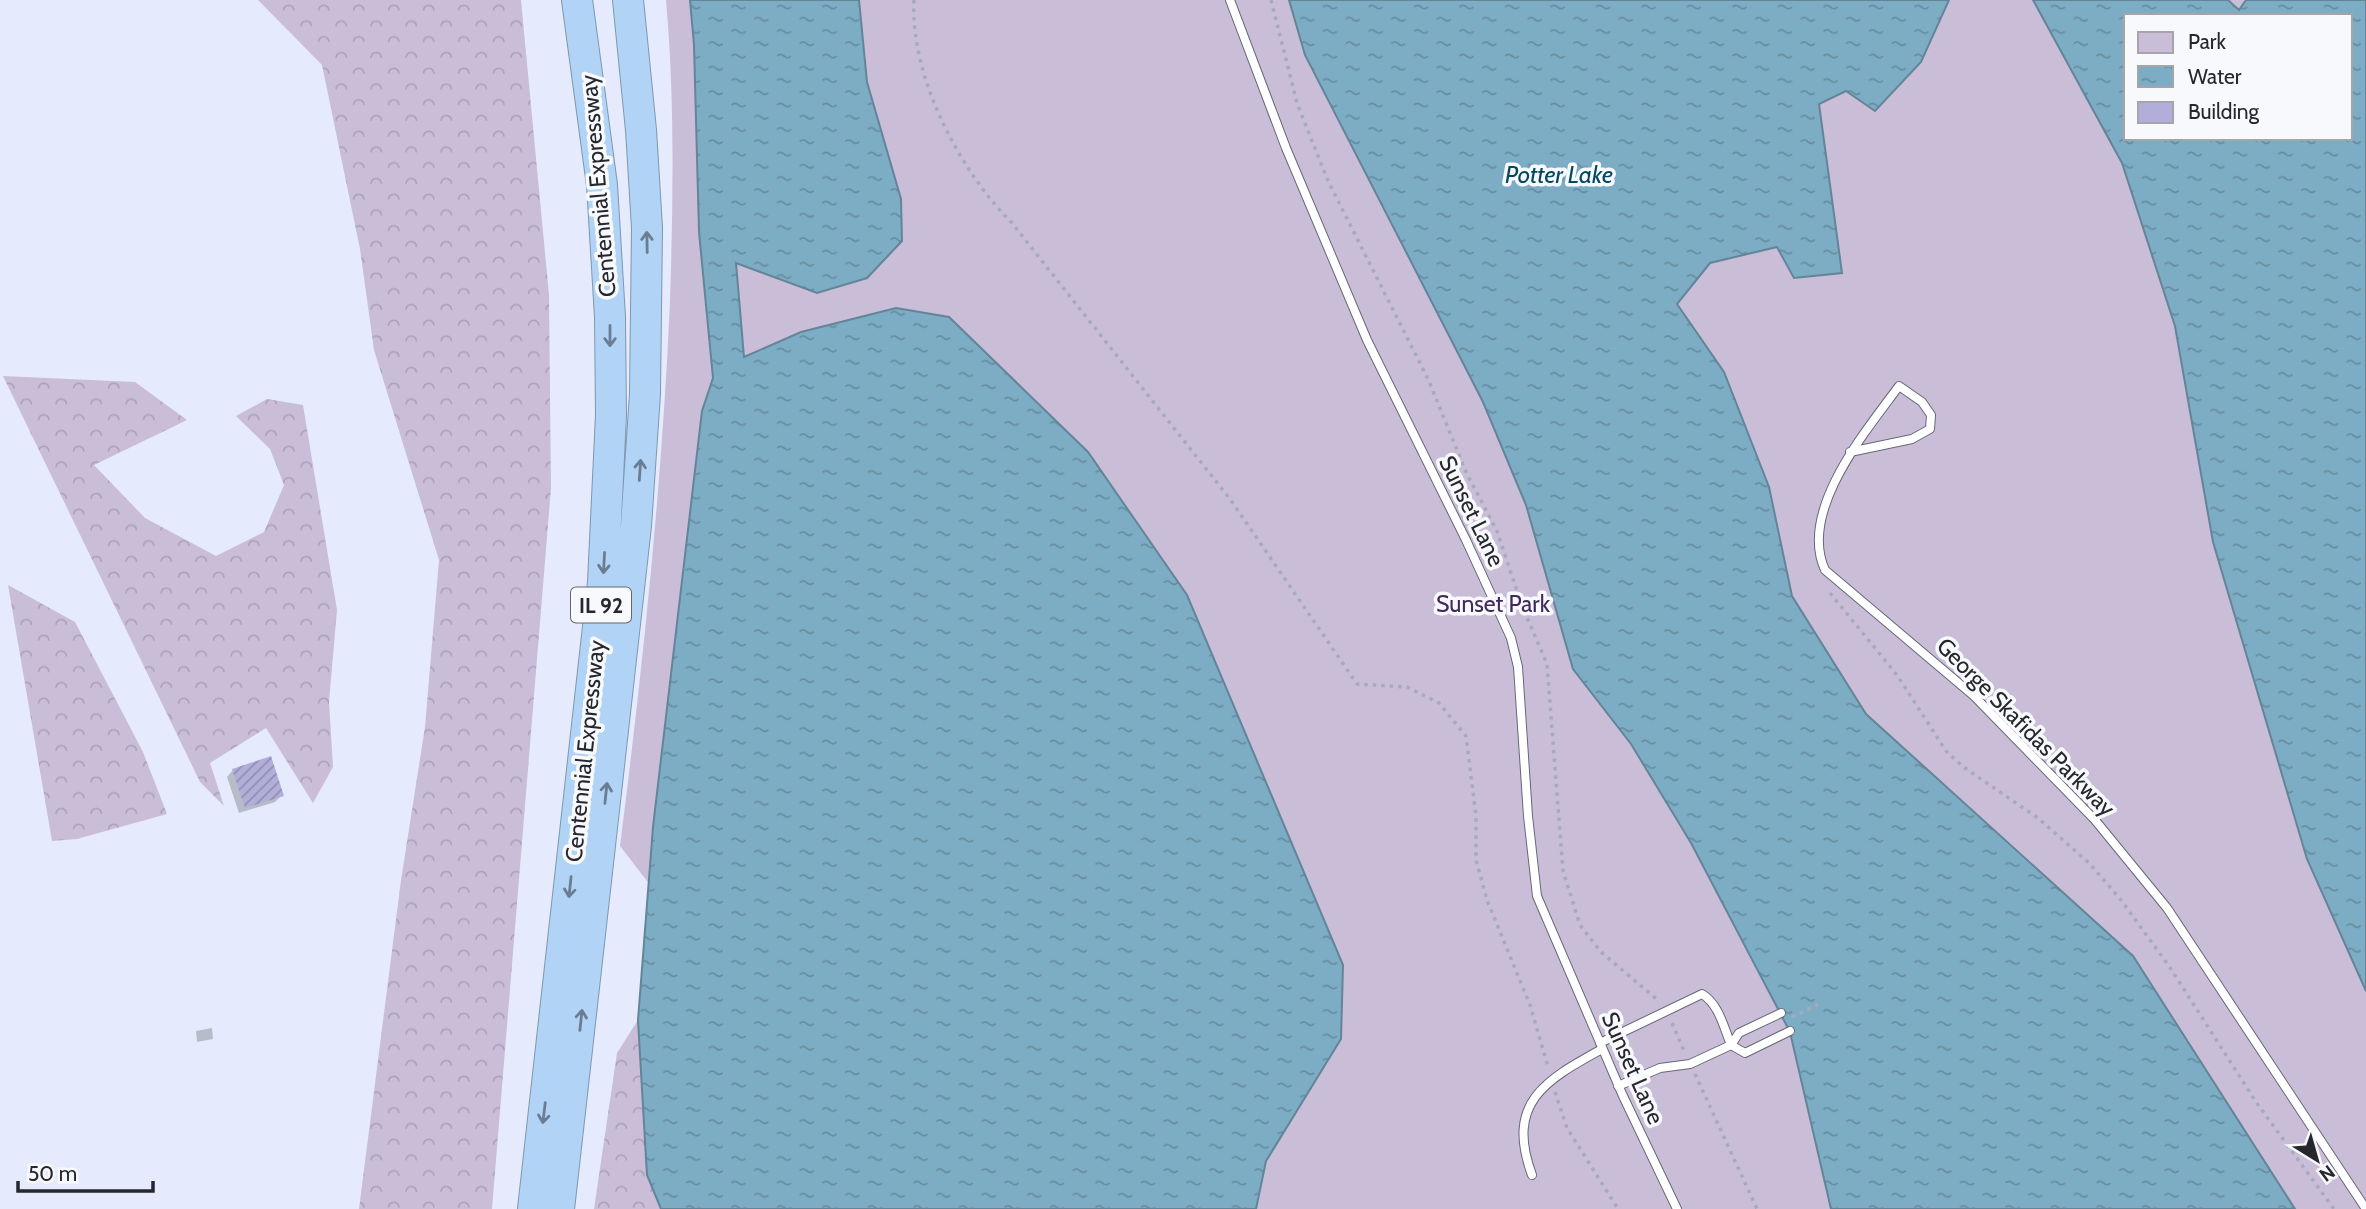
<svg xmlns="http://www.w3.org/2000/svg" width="2366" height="1209" font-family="Cabin,sans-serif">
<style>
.forest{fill:url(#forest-crowns)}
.park{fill:#cabdd8}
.water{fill:url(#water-ripples);stroke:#638597;stroke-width:2;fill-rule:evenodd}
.shadow{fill:#0003}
.building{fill:url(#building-hatch)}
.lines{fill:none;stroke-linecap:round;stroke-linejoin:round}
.service-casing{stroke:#636977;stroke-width:10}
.motorway-casing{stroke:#7f97b0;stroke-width:32}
.path{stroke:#a7abb9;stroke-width:3.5;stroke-dasharray:3.5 5;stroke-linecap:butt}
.service{stroke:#fff;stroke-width:8}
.motorway{stroke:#b0d3f6;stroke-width:30}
.oneway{stroke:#6a7d92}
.labels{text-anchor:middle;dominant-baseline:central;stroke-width:7;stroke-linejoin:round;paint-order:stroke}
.shield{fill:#f7f9fc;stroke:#64666b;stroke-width:2}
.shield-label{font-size:21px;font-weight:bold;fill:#25272d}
.street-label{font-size:23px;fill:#25272d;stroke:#f7f9fc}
.park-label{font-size:23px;fill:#43285b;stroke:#f7f9fc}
.water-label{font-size:24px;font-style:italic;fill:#024860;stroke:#f7f9fc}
</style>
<defs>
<pattern id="forest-crowns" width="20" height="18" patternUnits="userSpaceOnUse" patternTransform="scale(1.75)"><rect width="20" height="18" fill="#cabdd8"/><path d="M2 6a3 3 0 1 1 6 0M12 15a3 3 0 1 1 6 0" fill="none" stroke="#ada2ba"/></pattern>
<pattern id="water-ripples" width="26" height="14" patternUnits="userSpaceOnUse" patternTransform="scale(1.75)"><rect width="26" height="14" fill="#7dadc5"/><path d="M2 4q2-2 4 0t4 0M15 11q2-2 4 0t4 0" fill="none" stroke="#668da0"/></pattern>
<pattern id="building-hatch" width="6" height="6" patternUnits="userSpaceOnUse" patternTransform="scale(1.75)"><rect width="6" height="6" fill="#b1afda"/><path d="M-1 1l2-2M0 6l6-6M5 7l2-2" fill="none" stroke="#908eb1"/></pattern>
</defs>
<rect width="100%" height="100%" fill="#e5ebfc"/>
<path class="forest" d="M258,0H521L549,295L551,488L492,1209H359L401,880L425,727L439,560L374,350L360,249L322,65Z
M3,376L135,382L187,420L94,465L145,518L216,556L264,532L284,485L270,449L236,416L267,399L303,405L337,610L329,702L333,767L313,803L266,728L210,763L224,806L200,782Z
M8,585L75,622L143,752L167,814L77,839L52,841Z
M638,1020L647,1175L661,1209H594L617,1053Z"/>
<path class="park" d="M666,0H2340L2341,16H2126V138L2366,507V1209H900L620,846C643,665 662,484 670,302C673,202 675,100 666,0Z"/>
<path class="water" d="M690,0H859L867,82L901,199L902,241L867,278L817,293L736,263L744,357L801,332L896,308L949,317L1088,452L1187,595L1343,965L1341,1039L1266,1161L1256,1209H661L647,1175L638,1020L653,827L702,411L713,378L699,232L694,45Z
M1289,0H1949L1921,62L1875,111L1846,91L1819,104L1842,273L1794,278L1777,247L1710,263L1677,304L1724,372L1769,487L1792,596L1866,714L2133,956L2295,1209H1831L1790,1032L1691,843L1631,744L1573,669L1526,505L1483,402L1305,55Z
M2033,0H2228L2239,10L2246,0H2366V991L2307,859L2213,542L2175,326L2122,163ZM2126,16H2350V138H2126Z"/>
<path class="shadow" d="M233,770L282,795L275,802L239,813L227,777Z
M212,1028L213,1039L197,1042L196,1031Z"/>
<path class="building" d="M271,756L284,796L245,808L232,769Z"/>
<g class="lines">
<g class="service-casing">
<path id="service" d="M1230,0L1286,148L1367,340L1466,540L1511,638L1518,667L1528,816L1537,896L1623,1096L1677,1209
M1850,452L1912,439L1930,429L1931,415L1922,402L1899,386C1866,431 1798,511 1825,570L1974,696L2095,820L2167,908L2366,1209
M1781,1013L1739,1033L1731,1045L1745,1053L1790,1031
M1600,1043L1702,994C1719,1004 1724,1028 1731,1045L1690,1064L1660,1068L1618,1086
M1532,1175C1505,1102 1546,1080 1602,1049"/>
</g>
<g class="motorway-casing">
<path id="motorway" d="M533,1209L603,582L611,415L610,317L602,185L577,0
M559,1209L636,526L645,394L647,228L641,130L628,0"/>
</g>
<path class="path" d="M914,0C910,76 959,170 1012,223L1230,499L1357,684L1407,687L1439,703L1466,736L1476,816V860L1487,900L1530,1005L1548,1067
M1271,0L1297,103L1328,181L1428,379L1466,472L1497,531L1522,606L1547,664L1563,871L1580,925L1601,952L1659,1001
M1830,593L1897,675L1946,751L1962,766L2038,818L2089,863L2121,900L2169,966L2256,1102L2334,1209
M1792,1017L1821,1003
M1672,1023L1684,1051
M1695,1074L1757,1209
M1555,1092L1567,1128L1618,1209"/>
<use href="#service" class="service"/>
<use href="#motorway" class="motorway"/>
</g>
<defs><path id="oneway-shaft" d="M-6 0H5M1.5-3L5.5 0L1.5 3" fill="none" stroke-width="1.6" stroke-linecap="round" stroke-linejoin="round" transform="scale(1.75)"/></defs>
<g class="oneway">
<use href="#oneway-shaft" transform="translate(647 242) rotate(-91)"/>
<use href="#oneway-shaft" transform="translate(610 336) rotate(90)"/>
<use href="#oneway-shaft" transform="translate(640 470) rotate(-86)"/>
<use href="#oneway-shaft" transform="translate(604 563) rotate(93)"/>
<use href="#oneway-shaft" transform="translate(606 793) rotate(-84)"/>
<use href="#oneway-shaft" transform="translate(570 887) rotate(96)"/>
<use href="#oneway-shaft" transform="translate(581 1020) rotate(-84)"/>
<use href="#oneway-shaft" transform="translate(544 1113) rotate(97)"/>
</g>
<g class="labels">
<rect class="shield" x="571" y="587.5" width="60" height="35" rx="5"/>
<g class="shield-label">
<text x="601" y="605">IL 92</text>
</g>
<g class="street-label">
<text transform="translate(598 186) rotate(-95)">Centennial Expressway</text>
<text transform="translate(1472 511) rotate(64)">Sunset Lane</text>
<text transform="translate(2026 727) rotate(45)">George Skafidas Parkway</text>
<text transform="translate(585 751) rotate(-84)">Centennial Expressway</text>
<text transform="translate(1633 1068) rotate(66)">Sunset Lane</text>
</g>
<g class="park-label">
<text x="1493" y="604">Sunset Park</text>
</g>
<g class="water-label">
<text x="1559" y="174">Potter Lake</text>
</g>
</g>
<rect x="2124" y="14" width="228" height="126" fill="#f7f9fc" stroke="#a3a5a9" stroke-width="2"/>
<rect x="2138" y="32" width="35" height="21" fill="#cabdd8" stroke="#a3a5a9" stroke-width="2"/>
<text x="2188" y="49" font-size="21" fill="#25272d">Park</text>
<rect x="2138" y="66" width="35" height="21" fill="url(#water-ripples)" stroke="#a3a5a9" stroke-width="2"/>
<text x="2188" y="84" font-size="21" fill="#25272d">Water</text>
<rect x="2138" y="102" width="35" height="21" fill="#b1afda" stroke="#a3a5a9" stroke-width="2"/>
<text x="2188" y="119" font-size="21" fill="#25272d">Building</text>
<g transform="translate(2317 1160) rotate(143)" stroke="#f7f9fc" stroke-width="5" paint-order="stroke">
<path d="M0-5L12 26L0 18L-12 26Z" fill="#25272d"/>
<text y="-10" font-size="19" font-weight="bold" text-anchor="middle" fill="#25272d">N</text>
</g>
<path d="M18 1181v10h135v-10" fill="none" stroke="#25272d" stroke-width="3.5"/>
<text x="28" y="1181" font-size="21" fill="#25272d" stroke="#f7f9fc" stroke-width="5" paint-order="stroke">50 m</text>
</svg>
